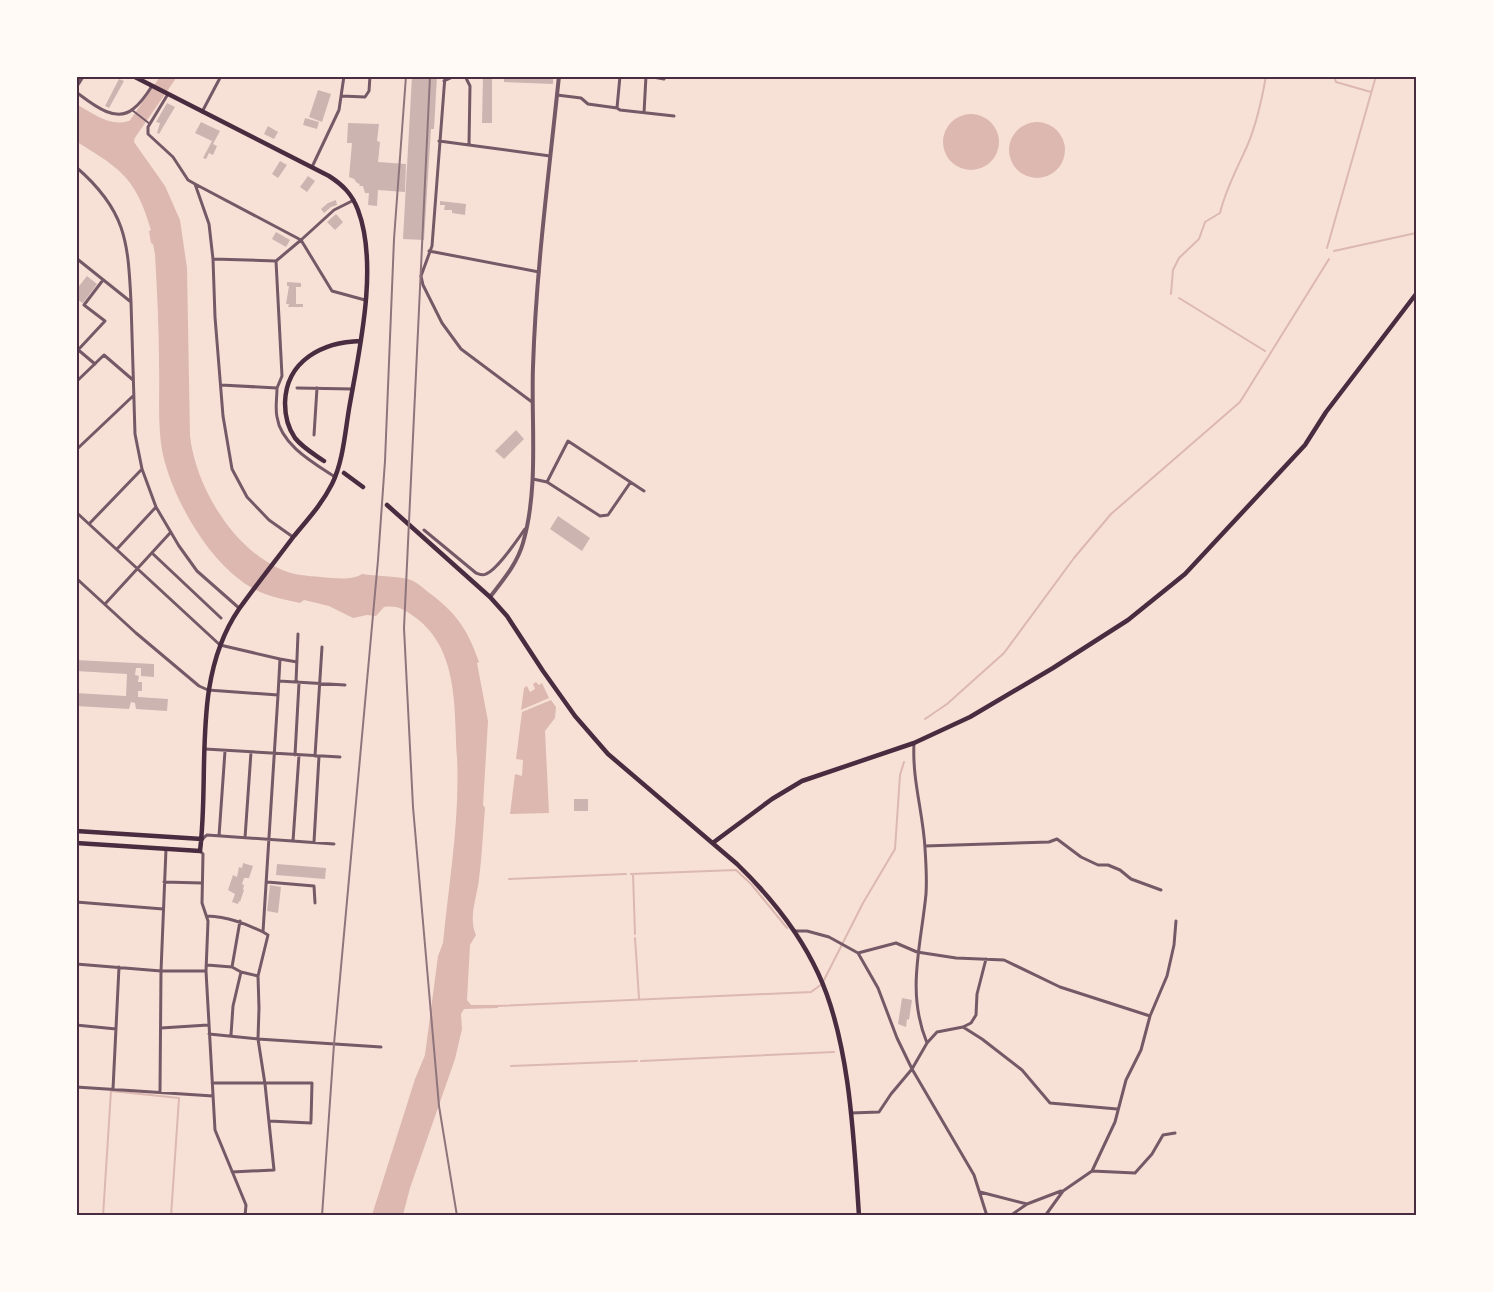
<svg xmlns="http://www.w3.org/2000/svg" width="1493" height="1292" viewBox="0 0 1493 1292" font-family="'Nunito Sans',sans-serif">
  <rect width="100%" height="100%" fill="#f7e1d7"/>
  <path fill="#dcb8b0" d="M76,104c20,11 39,27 61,13l4,4 -5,6 -2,15 31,44 15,34 7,48 3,168c6,51 42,111 90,133 13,6 28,7 41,8 13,1 30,4 41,-3 15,2 32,2 46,5 8,2 14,8 20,13 28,20 40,38 51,70l-2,1 11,58 -5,84 2,3c-2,23 -3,48 -6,71 -2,19 -11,38 -3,56l-6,10 -3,55 4,5h26l1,3 -34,1 -3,5 1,15 -7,30 -45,129 -7,27h-31l43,-136 10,-24 13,-99 5,-13c6,-62 17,-124 14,-186 -3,-47 2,-107 -41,-139 -11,-8 -18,-13 -32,-11l-8,9 -9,-1 -14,3 -24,-12 -25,-6 -4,3c-12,-3 -24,-5 -35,-9 -49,-18 -91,-91 -102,-139 -6,-30 -3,-62 -4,-91 0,-37 -2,-73 -4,-110l-2,-10 -2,-1 -2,-12 2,-1c-15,-52 -30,-61 -74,-88z
    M943 142a28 28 0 1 1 56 0a28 28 0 1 1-56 0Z
    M1009 150a28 28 0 1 1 56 0a28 28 0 1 1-56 0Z
    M536,682l3,3 3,-2 7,15 -28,12 3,-22 3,-2 3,6 5,-3 -2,-5z
    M551,700l5,7 -1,11 -10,13 4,82 -39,1 5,-40 7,2 1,-16 -7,-1 6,-47z"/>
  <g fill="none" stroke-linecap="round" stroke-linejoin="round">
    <path stroke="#dcb8b0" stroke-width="2" d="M1334,76l2,6 35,10
      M1327,248l49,-172
      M1334,251l82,-18
      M1171,294l2,-24 6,-12 20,-19 6,-17 15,-9c6,-25 18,-46 28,-69 9,-22 14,-45 18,-68
      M1179,298l86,53
      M925,719l22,-15 57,-51 70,-95 37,-44 129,-112 89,-143
      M631,874l105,-4 15,14 36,44
      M633,874l2,60
      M509,879l117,-5
      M635,938l4,60
      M496,1006l315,-14 11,-8 41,-81 32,-54 5,-74 4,-13
      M641,1061l193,-9
      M511,1066l126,-5
      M103,1216l8,-125 68,7 -8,118"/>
    <path stroke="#dcb8b0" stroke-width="14" d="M129,134l40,-58"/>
  </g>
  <path fill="#ccb4b1" d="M412,76h25l-3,53h-3l-7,111 -21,-1z
    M483,76h9v47h-10z
    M504,76h49v8l-49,-2z
    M119,79l5,2 -15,27 -4,-2z
    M318,90l13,4 -9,28 -13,-5z
    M167,103l8,4 -16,27 -2,-1 3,-10 -4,-1z
    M305,118l14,4 -2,7 -14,-4z
    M201,122l19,9 -7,13 4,2 -4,9 -4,-2 -3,6 -3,-1 9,-17 -17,-8z
    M348,123l31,1 -2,17 3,1 -2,20 28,2 -1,28 -27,-2 -1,16 -9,-1 1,-12h-4l-2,-7h-4l1,-2 -3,-1 -3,-4 -5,-2 3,-34h-5z
    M268,126l10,6 -4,7 -10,-5z
    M280,161l7,4 -9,13 -6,-4z
    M308,176l7,5 -8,11 -7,-5z
    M336,200l1,5 -6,2 -7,6 -3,-4 7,-6z
    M440,201l26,3 -1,11 -13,-2v-3h-8l1,-5h-5z
    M336,214l7,8 -8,8 -8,-8z
    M276,232l14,8 -4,7 -14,-8z
    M87,276l10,8 -14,19 -7,-4v-9z
    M287,282l14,1v4h-5v17h7v3h-15l1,-3h-3l3,-18h-2z
    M516,430l8,9 -20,20 -9,-8z
    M558,516l32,22 -8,13 -32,-22z
    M76,660l78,4v13l-13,-1v-8h-5l-1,7 4,1 -1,6h4v9h-4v6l30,2 -1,12 -31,-2 -1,-6 -4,-1 -2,7 -53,-3v-13l50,3 1,-22 -51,-3z
    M574,799h14v12h-14z
    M243,863l10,3 -4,12h-5l-2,6 2,1 -1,5h1l-4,12 -1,-1 -1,3 -6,-2 3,-8 -7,-4 5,-15 4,2 2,-10 3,1z
    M277,864l49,4 -1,11 -49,-4z
    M270,885l11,2 -3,26 -11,-2z
    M902,998l10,2 -3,20 -2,-1 -1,8 -8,-3z"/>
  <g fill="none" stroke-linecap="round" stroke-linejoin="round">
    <path stroke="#755966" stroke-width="2" d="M132,110l18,14"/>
    <path stroke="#755966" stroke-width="3" d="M445,76l-13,170 -11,30 2,9 19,38 19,26 71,53
      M465,76l5,10 -1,58
      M647,76l17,3
      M444,81l11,-5
      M76,92c15,11 39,32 57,17 8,-6 14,-15 19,-23
      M168,94l-20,33v7l25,23 15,23 7,4 106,56 33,-30 20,-10
      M557,95l24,3 7,6 29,4 3,-32
      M342,96l23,1 4,-6 1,-15
      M617,108l3,2 54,6
      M202,112l19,-36
      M644,113l2,-37
      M439,141l111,15
      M76,167c50,43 52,74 55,135l-55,-44
      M312,167l27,-57 5,-34
      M195,184l14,40 4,35 2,58 8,99 9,53 15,28 22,23 24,17
      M429,251l110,21
      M213,259l63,2
      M131,302l4,132 7,35 14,38 23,39 18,25 42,37
      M76,348l19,16
      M78,350l27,-29 -21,-16 19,-25
      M76,382l28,-27 29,25
      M221,385l56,3 5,-12 -6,-115 25,-21 31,51 33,9
      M277,388c0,10 -2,20 0,29 4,28 37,46 58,60
      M297,388l56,1
      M314,435l3,-47
      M76,450l57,-54
      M533,479l14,3 21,-41 76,50
      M547,482l53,34 8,-1 22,-32
      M76,512l144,133 60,14 -2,36
      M89,524l53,-55
      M424,530l52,43c3,1 6,3 10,1 12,-5 31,-34 39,-45
      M117,549l39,-42
      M152,553l69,65
      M76,578l60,55 63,53 9,4 70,5 -15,237c-19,-9 -35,-15 -56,-16
      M105,604l65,-71
      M280,659l17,3
      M279,681l66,4
      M296,682l2,-48
      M914,743c-2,37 9,69 11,105 1,15 2,31 1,46 -5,52 -20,98 1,149
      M205,749l135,8
      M295,755l4,-72
      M315,756l7,-109
      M219,836l6,-85
      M245,838l6,-86
      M202,839l5,-4 127,9
      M293,841l6,-86
      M314,842l5,-86
      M925,846l124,-4 8,-3 24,18 17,8h10l12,5 11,9 30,11
      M200,851l3,3 -1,49 6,18 -2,50 9,159 31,75 -1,11
      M164,882l38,1
      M267,882l47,4 1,17
      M76,902l87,7
      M794,931h13l22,6 29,16 20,35 19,50 15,31 62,106 13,41
      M858,953l38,-10 21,9 39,6 48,2 56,27 90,29
      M76,964l85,7h45
      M207,965l25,2 9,5 17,4 1,32 -1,31 123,8
      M232,967l8,-46
      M258,976l10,-41 -5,-3
      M76,1025l40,4
      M963,1027l19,12 40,31 28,33 67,6
      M161,1028l47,-3
      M209,1034l49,5 7,45 9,86 -42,2
      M231,1035l2,-29 8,-34
      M212,1083h100l-1,38
      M76,1087l137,9
      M113,1089l6,-122
      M160,1092l1,-121 5,-122
      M851,1113l28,-1 12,-18 21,-25 15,-26 10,-11 26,-5 8,-4 5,-8 1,-21 9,-35
      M269,1121l42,2
      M1092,1171l43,2 17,-19 11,-19 12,-2
      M980,1192l47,12
      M1010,1216l17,-12 34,-13
      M1045,1216l18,-25 29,-20 23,-49 11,-42 15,-30 9,-34 17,-40 7,-31 2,-24"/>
    <path stroke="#755966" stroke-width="4" d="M76,87l7,-11
      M490,597c13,-17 27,-33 33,-54 16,-55 8,-120 10,-176 3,-97 16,-194 26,-291"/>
    <path stroke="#4a2c40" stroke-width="4.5" d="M324,461c-10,-7 -21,-13 -29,-23 -7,-10 -10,-22 -10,-35 1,-43 38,-61 76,-62
      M344,473l19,14
      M387,505l103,92 17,19 36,55 32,45 33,38 129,110c32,31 62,68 81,109 32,68 36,168 41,243
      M76,831l126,8
      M714,842l58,-43 30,-18 112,-38 56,-26 83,-49 75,-48 57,-46 120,-129 21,-33 90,-118
      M76,843l124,8c10,-81 -9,-172 39,-242 18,-25 37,-49 55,-73 14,-17 28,-32 38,-52 11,-22 13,-51 17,-75 10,-58 30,-143 9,-199 -6,-16 -15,-25 -29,-34l-196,-100"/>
    <path stroke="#8f747c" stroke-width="2" d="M430,76l-26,552 9,179 26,299 18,110
      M322,1216l12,-172 44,-484 7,-99 9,-222 12,-163"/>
  </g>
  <rect width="1493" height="1292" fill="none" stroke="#fffaf5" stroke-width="156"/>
  <rect x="78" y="78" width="1337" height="1136" fill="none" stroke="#4a2c40" stroke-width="2"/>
</svg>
